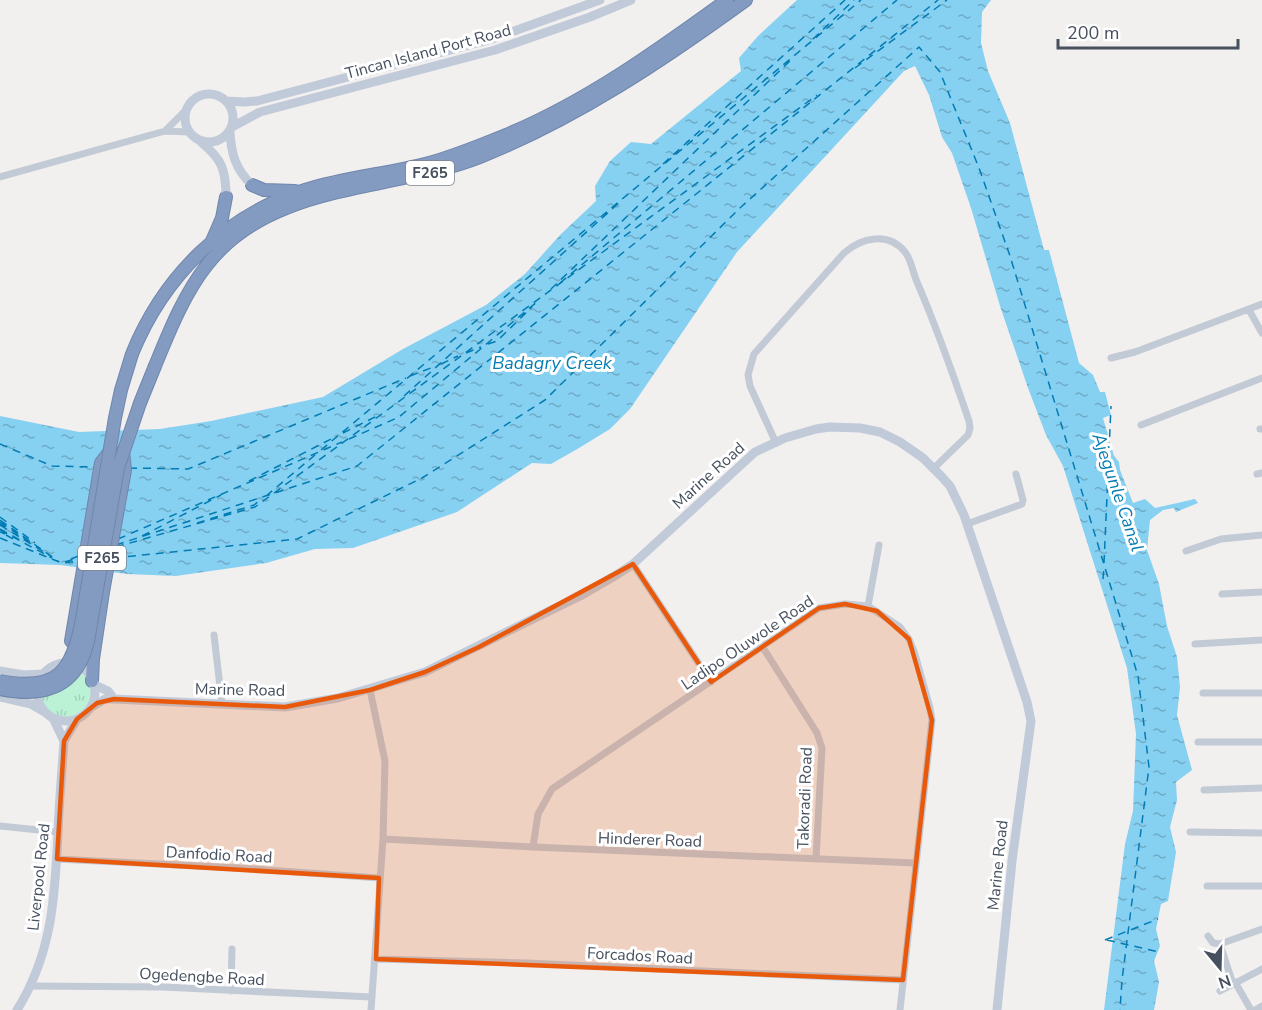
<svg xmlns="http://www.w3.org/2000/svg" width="1262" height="1010" viewBox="0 0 1262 1010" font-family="'Nunito Sans',sans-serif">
  <defs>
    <pattern id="grass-tufts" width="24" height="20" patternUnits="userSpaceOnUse" patternTransform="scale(1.5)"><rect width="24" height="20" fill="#bbf2d6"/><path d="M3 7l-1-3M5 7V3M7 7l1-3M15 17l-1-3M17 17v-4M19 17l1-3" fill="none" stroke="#a2d1ba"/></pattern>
    <pattern id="water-ripples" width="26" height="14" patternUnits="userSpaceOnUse" patternTransform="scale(1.5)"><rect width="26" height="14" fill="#86d0f1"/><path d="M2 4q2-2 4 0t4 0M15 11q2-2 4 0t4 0" fill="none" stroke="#6fabc6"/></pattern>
  </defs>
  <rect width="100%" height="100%" fill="#f2efef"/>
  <path fill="url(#grass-tufts)" d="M77,670c47,31 -33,77 -37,22z"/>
  <path fill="url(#water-ripples)" d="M797,0h194l-9,12 -1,31 7,28 22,52 34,127h5l30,113 14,12 7,17h5l6,23 -8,3 11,38 5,6 1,8 11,28 2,5 12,-4 10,9 40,-9 3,4 -22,9 -2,-4 -11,2 -13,10 -3,30 12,34 8,42 10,31 3,30 -3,28 15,55 -16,12 1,18 -7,27 6,25 -8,49 -7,3 -5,25 4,17 -6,15 5,21 -5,28h-50l21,-166 8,-33 3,-77 -9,-66 -64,-202 -17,-31 -18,-47 -28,-82 -29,-98 -19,-55 -10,-16 -13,-42 -14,-29 -11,5 -167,181 -107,157 -20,20 -31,19 -28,16 -19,-1 -75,49 -104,36 -38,1 -49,14 -90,13 -49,-2 -67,-9 -60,-2v-147l79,16 81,-3 51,-8 112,-24 80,-48 83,-44 39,-31 35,-39 36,-34 -1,-15 15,-25 21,-19 20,2 90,-73 -2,-13 19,-22z"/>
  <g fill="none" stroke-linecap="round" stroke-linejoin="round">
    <path stroke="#037cb4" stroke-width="1.5" stroke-dasharray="8 6" stroke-linecap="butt" d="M813,39l41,-39
      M855,68l92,-68
      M663,164l182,-164
      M560,283l337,-283
      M551,289l241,-230
      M488,344l9,-3 35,-34
      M466,353l15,-6
      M441,364l17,-8
      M410,376l26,-10
      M404,396l217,-195
      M343,433l36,-18
      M349,439l50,-22 139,-116
      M0,444l52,22 42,1
      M321,450l540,-450
      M129,468l59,1 218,-91
      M249,481l84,-43
      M274,493l543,-398
      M266,496l49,-41
      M0,517l35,26
      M0,520l58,41
      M0,522l31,21
      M197,523l57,-18 8,-6
      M0,524l5,3
      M0,525l49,30
      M0,529l22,12
      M0,530l52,28
      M0,532l5,2
      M6,535l9,5
      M142,536l79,-41
      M0,538l62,25 18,-2
      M118,539l224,-97
      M116,545l241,-79 581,-466
      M116,547l139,-40 15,-11
      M114,558l183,-19 125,-61 123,-78 196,-193 178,-160 21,25 39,96 31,88 128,420 11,91 -27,213 -2,30
      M71,559l10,-4
      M65,562l15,-5
      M1104,563l7,-157
      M1103,579l1,-12
      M1105,940l53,-21
      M1107,940l52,12"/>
    <defs>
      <path id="highway" d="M252,185l12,5 31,1
        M212,241l10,-23 4,-21
        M132,354c31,-77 92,-138 173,-164 40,-13 83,-16 124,-27 26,-7 52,-18 77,-28 80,-33 152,-85 221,-135
        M155,366c14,-34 29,-72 52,-101 64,-83 184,-73 273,-108 97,-39 182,-96 266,-157
        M71,641l30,-178 9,-12
        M92,681l1,-22 10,-67 22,-122 -2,-19"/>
    </defs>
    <use href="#highway" stroke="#6f86ad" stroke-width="14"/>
    <path stroke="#c2cad5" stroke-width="7" d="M165,131l21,-21
      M0,177l165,-46 24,1
      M1249,310l13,23
      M1111,358l24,-6 127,-48
      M1141,425l121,-47
      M1260,429h2
      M776,443l-26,-57 -2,-11 6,-21 90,-101c17,-15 44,-22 61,-1 6,7 8,21 12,30 20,46 36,92 52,139l1,7 -2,7 -34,33
      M1257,474l5,-1
      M967,524l55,-20 1,-4 -7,-26
      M1186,551l35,-12 41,-4
      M633,564l78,118
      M1222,594l40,-2
      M868,606l11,-61
      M214,635l8,69
      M1195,644l67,-4
      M762,646l55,87 5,15 -6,111
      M370,690l15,71 -2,78 -12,171
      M1203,693h59
      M1198,742h64
      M1204,790l58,-2
      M0,826l58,6
      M1190,832l72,1
      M383,839l150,8 382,16
      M533,847l5,-33 14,-25 267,-181 26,-4 23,2 32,21 9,12 5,12 16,57 2,12 -32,290
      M57,859l182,9 140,10
      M1207,886h55
      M1208,936l5,7 7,1 13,40
      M1220,944l42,-15
      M376,959l151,4 376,17
      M1235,982l16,28
      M31,986l132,1 208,10
      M231,991l1,-42
      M1220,991l42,-22
      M1255,1010l7,-4"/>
    <path stroke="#c1cad9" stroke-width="9" d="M185 118a24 24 0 1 1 48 0a24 24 0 1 1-48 0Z
      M227,101l17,1 13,-1 235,-62 108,-39
      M232,127l28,-15 235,-62 95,-33 41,-17
      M230,132c1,22 6,38 22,53
      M201,142c21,17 25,28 25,55
      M37 692a29 29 0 1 1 58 0a29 29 0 1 1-58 0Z
      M0,671l24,4 19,-1
      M93,684l15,7 6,8
      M0,697l31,7 12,7
      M90,708l15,-9h9l171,8 53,-9 87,-26 155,-76 38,-22 15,-10 122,-112 30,-14 31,-9 14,-2 30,1 20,4 20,10 23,16 19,19 8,9 14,29 63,187 4,19 -19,140 -15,149
      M53,718l11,23
      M17,1010c35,-56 38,-113 41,-177 1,-31 4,-61 6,-92l13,-22"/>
    <use href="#highway" stroke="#849bc1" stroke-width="12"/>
    <defs>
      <path id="highway-bridge" d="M0,681c57,11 72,-9 82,-62l33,-201 6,-28 11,-36
        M0,689c44,9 77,-1 88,-48l30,-173 22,-65 15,-37"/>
    </defs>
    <use href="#highway-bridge" stroke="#6f86ad" stroke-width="14" stroke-linecap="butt"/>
    <use href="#highway-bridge" stroke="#849bc1" stroke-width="12"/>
  </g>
  <path fill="#e8590c" fill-opacity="0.2" stroke="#e8590c" stroke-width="4.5" stroke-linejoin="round" d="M633,564l78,118 108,-74 26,-4 32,7 32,28 23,81 -29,260 -527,-21 3,-81 -322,-19 7,-118 13,-22 20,-16 17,-4 171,8 85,-17 55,-18 54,-25z"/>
  <g text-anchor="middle" stroke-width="6" stroke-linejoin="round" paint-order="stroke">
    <g fill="#fff" stroke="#7e848e" stroke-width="1.5">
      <rect x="406" y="161" width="48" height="24" rx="4.5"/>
      <rect x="78" y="546" width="48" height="24" rx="4.5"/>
    </g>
    <g font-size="15" font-weight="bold" fill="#46505e">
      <text x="430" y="178">F265</text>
      <text x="102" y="563">F265</text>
    </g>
    <g font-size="16" fill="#46505e" stroke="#fff">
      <text transform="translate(428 51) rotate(-15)" y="6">Tincan Island Port Road</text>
      <text transform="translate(708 475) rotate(-42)" y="6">Marine Road</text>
      <text transform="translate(747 642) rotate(-34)" y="6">Ladipo Oluwole Road</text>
      <text transform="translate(240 689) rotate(1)" y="6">Marine Road</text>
      <text transform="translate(804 798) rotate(-88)" y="6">Takoradi Road</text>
      <text transform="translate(650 839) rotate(2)" y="6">Hinderer Road</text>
      <text transform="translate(219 854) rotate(3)" y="6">Danfodio Road</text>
      <text transform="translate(997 865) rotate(-84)" y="6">Marine Road</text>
      <text transform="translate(38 877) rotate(-84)" y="6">Liverpool Road</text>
      <text transform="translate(640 955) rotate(3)" y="6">Forcados Road</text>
      <text transform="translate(202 976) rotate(3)" y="6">Ogedengbe Road</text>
    </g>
    <g font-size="18" font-style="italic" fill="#037cb4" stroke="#fff">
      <text x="552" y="369">Badagry Creek</text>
      <text transform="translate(1118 492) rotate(71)" y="6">Ajegunle Canal</text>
    </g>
  </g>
  <g transform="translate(1220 968) rotate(161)" stroke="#ffffff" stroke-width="4.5" paint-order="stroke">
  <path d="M0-4.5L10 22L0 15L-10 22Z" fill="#46505e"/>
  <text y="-9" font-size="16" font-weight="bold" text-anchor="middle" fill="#46505e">N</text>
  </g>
  <path d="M1058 39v9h180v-9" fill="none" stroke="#46505e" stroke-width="3"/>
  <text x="1067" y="39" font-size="18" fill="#46505e" stroke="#ffffff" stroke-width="4.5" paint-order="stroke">200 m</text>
</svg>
